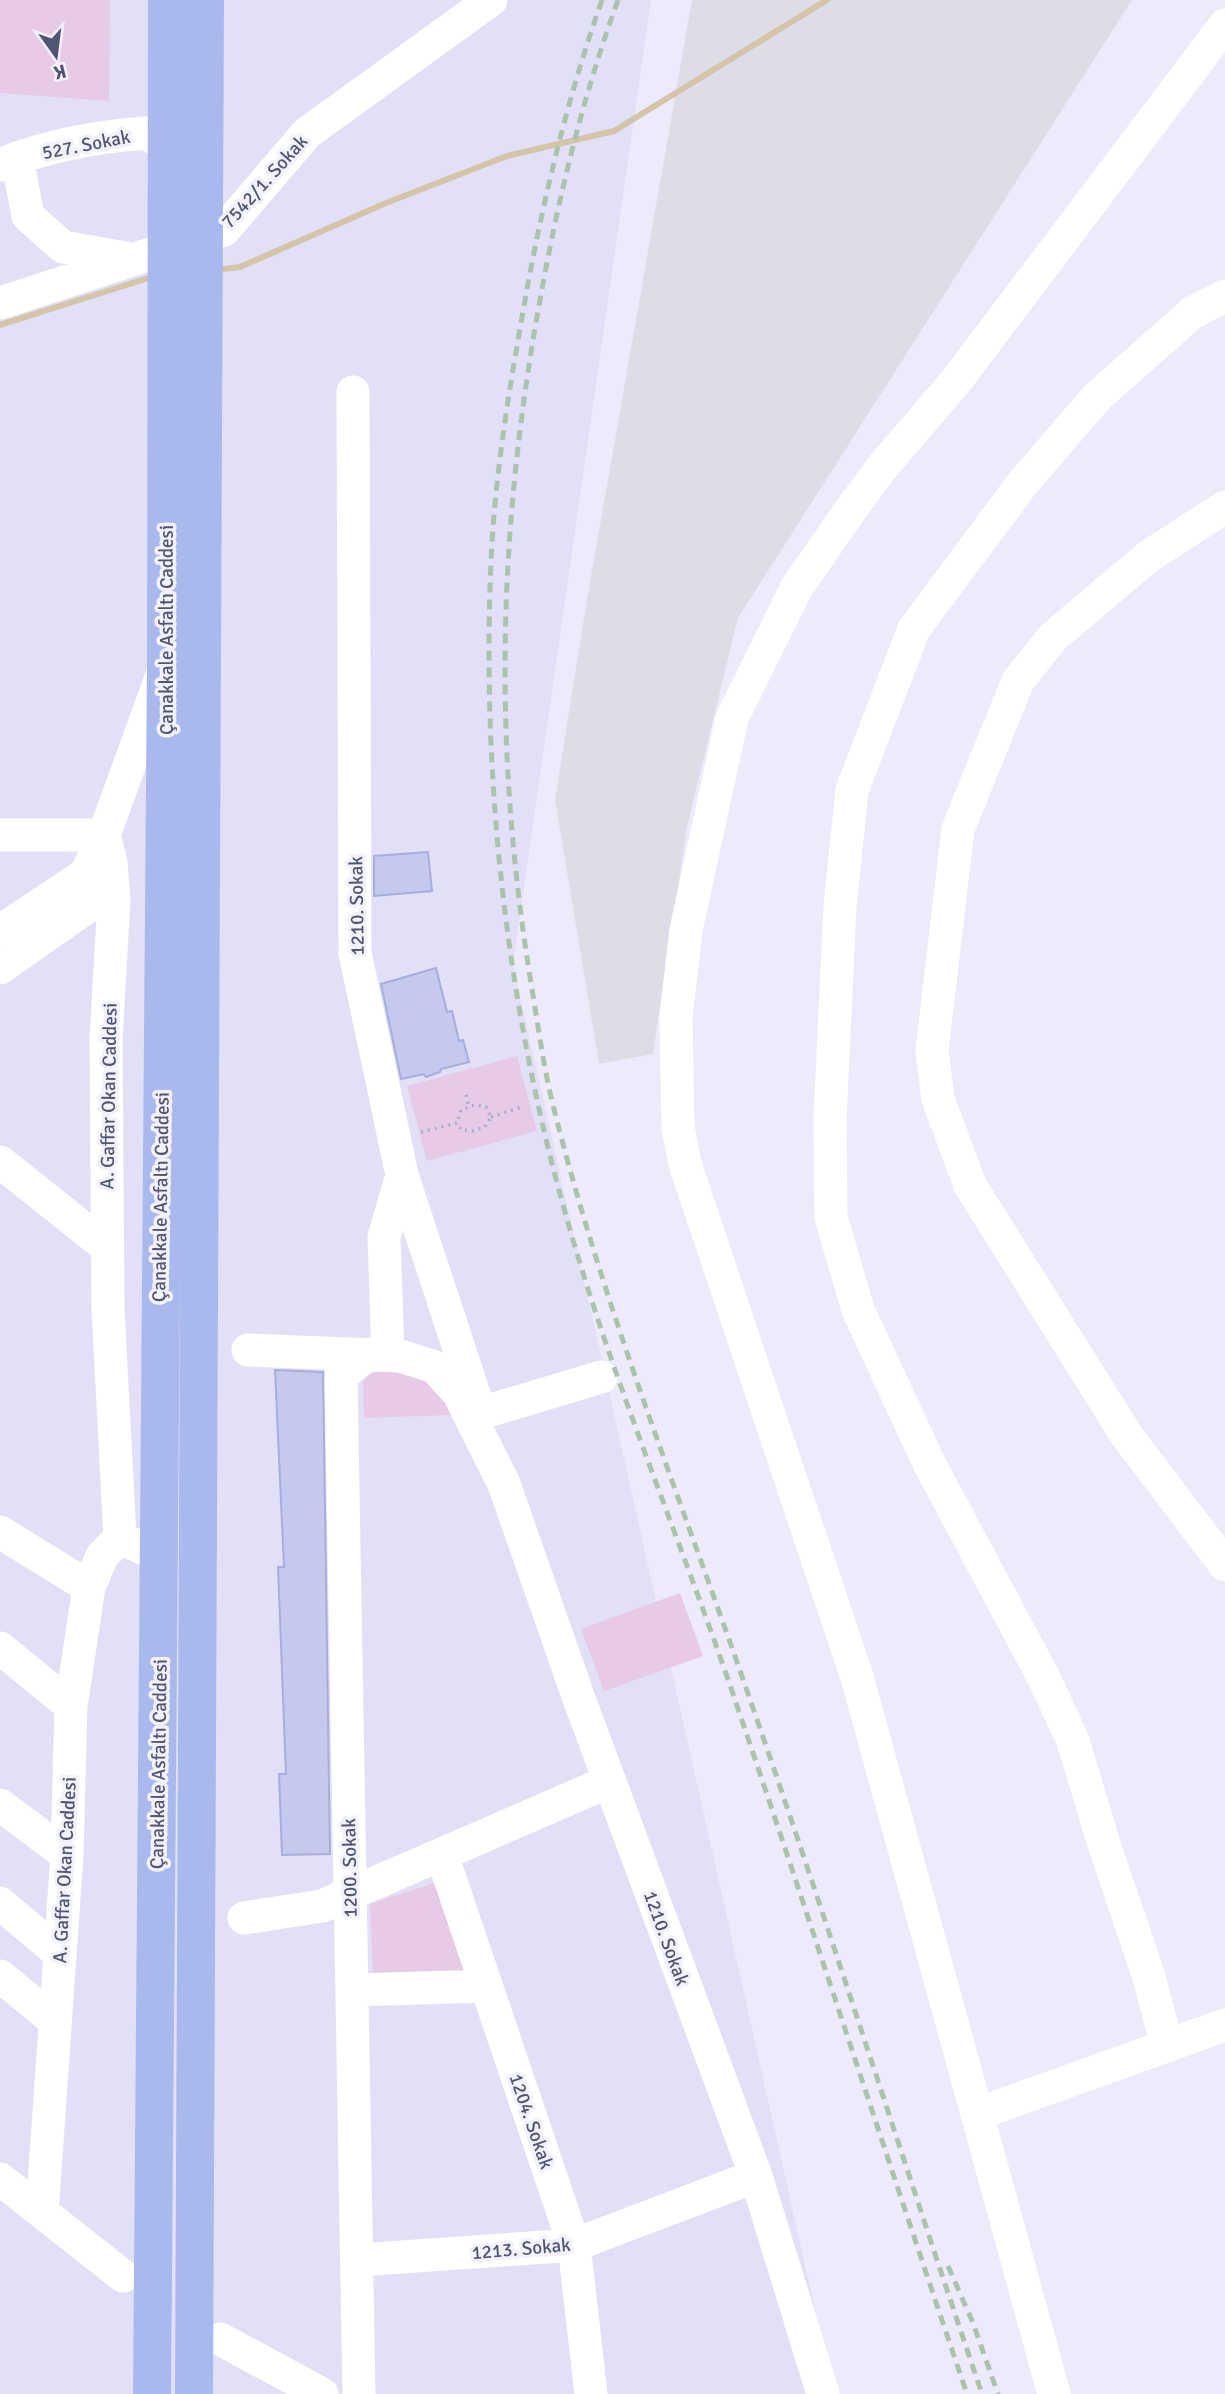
<svg xmlns="http://www.w3.org/2000/svg" width="1225" height="2394" viewBox="0 0 1225 2394" font-family="Signika,sans-serif">
  <rect width="100%" height="100%" fill="#edebfb"/>
  <path fill="#e2e0f7" d="M0,0h651l-138,964 321,1430h-834z"/>
  <path fill="#dddde8" d="M692,0h440l-394,618 -51,209 -34,227 -54,10 -44,-264 30,-189z"/>
  <path fill="#e7cae5" d="M0,0h110l-1,101 -109,-8z
    M517,1056l20,75 -110,30 -20,-75z
    M409,1365l20,7 24,43 -89,3 -1,-37 7,-7z
    M680,1593l23,63 -99,35 -23,-62z
    M440,1881l31,90 -98,4 -3,-71z"/>
  <g fill="none" stroke-linecap="round" stroke-linejoin="round">
    <path stroke="#d4c5a8" stroke-width="6" d="M215,270l25,-3 146,-64 121,-47 107,-25 213,-131
      M0,325l155,-49"/>
  </g>
  <path fill="#c5c9ed" stroke="#a7aede" stroke-width="2" d="M428,852l4,39 -58,5v-40z
    M436,968l11,44 5,-1 7,30 4,-1 6,22 -28,7 -1,3 -14,5 -2,-3 -23,5 -20,-95z
    M275,1370l48,2 7,482 -48,1 -3,-81h7l-8,-207h6z"/>
  <g fill="none" stroke-linecap="round" stroke-linejoin="round">
    <path stroke="#a8add3" stroke-width="3.5" stroke-dasharray="2 5" stroke-linecap="butt" d="M466,1095l3,12
      M491,1117l31,-10
      M421,1132l36,-9 4,7 11,1 13,-4 6,-10 -5,-10 -12,-2 -13,5 -4,13"/>
    <path stroke="#fff" stroke-width="33" d="M17,158l11,58 35,31 62,11
      M0,165c44,-19 100,-29 147,-32l22,16
      M0,303l224,-73 83,-97 184,-133
      M353,392l2,561 47,222 77,234
      M1225,507l-76,49 -96,81 -35,44 -60,148 -26,221 6,49 32,86 157,251 98,129
      M0,835h104
      M104,835l7,27 3,38 -8,139 2,270 12,229
      M0,931l86,-57 18,-39 57,-157
      M0,968l97,-68h17
      M0,1162l107,85
      M248,1350l152,6 35,11 24,27 45,90 74,212 178,480 67,218
      M388,1355l-4,-118 18,-62
      M481,1413l120,-36
      M0,1532l89,55
      M0,1648l71,58
      M0,1805l67,50
      M442,1855l132,390 17,149
      M0,1903l60,51
      M244,1918l78,-12 288,-125
      M0,1976l55,45
      M352,1990l134,-4
      M1167,2046l-18,-69 -45,-133 -31,-103 -29,-63 -114,-213 -72,-155 -27,-93 -1,-98 10,-213 12,-116 62,-161 108,-145 75,-87 95,-84 33,-17
      M977,2114l248,-89
      M0,2179l123,97
      M42,2212l25,-357 4,-149 18,-119 13,-31 18,-18 40,18
      M359,2260l215,-15 182,-69
      M220,2339l102,55
      M359,2394l-18,-1018 27,-22
      M1054,2394l-197,-717 -172,-513 -7,-37 -2,-111 10,-86 46,-212 65,-131 52,-75 34,-46 73,-85 269,-356"/>
    <path stroke="#a9b9ee" stroke-width="38" d="M152,2394l14,-1728 1,-666
      M194,2394l11,-2394"/>
    <path stroke="#a9c4aa" stroke-width="5" stroke-dasharray="10 7" stroke-linecap="butt" d="M602,0c-33,93 -57,192 -75,289 -16,90 -32,181 -36,272 -10,231 18,467 85,689 45,151 107,297 158,447 79,232 154,465 233,697
      M618,0c-34,93 -58,191 -76,289 -45,241 -50,463 -9,706 6,37 11,74 20,110 49,198 125,387 192,580 82,235 157,473 237,709
      M948,2266l25,57 25,71"/>
  </g>
  <g text-anchor="middle" stroke-width="7" stroke-linejoin="round" paint-order="stroke">
    <g font-size="19" fill="#505574" stroke="#f3f1fd">
      <text transform="translate(86 144) rotate(-11)" y="7">527. Sokak</text>
      <text transform="translate(264 181) rotate(-48)" y="7">7542/1. Sokak</text>
      <text transform="translate(166 630) rotate(-90)" y="7">Çanakkale Asfaltı Caddesi</text>
      <text transform="translate(356 906) rotate(-91)" y="7">1210. Sokak</text>
      <text transform="translate(108 1096) rotate(-89)" y="7">A. Gaffar Okan Caddesi</text>
      <text transform="translate(160 1197) rotate(-89)" y="7">Çanakkale Asfaltı Caddesi</text>
      <text transform="translate(158 1764) rotate(-89)" y="7">Çanakkale Asfaltı Caddesi</text>
      <text transform="translate(349 1868) rotate(-91)" y="7">1200. Sokak</text>
      <text transform="translate(64 1870) rotate(-87)" y="7">A. Gaffar Okan Caddesi</text>
      <text transform="translate(667 1938) rotate(70)" y="7">1210. Sokak</text>
      <text transform="translate(532 2121) rotate(71)" y="7">1204. Sokak</text>
      <text transform="translate(521 2248) rotate(-5)" y="7">1213. Sokak</text>
    </g>
  </g>
  <g transform="translate(56 56) rotate(166)" stroke="#f3f1fd" stroke-width="5" paint-order="stroke">
  <path d="M0-5L12 26L0 18L-12 26Z" fill="#505574"/>
  <text y="-10" font-size="19" font-weight="bold" text-anchor="middle" fill="#505574">K</text>
  </g>
</svg>
